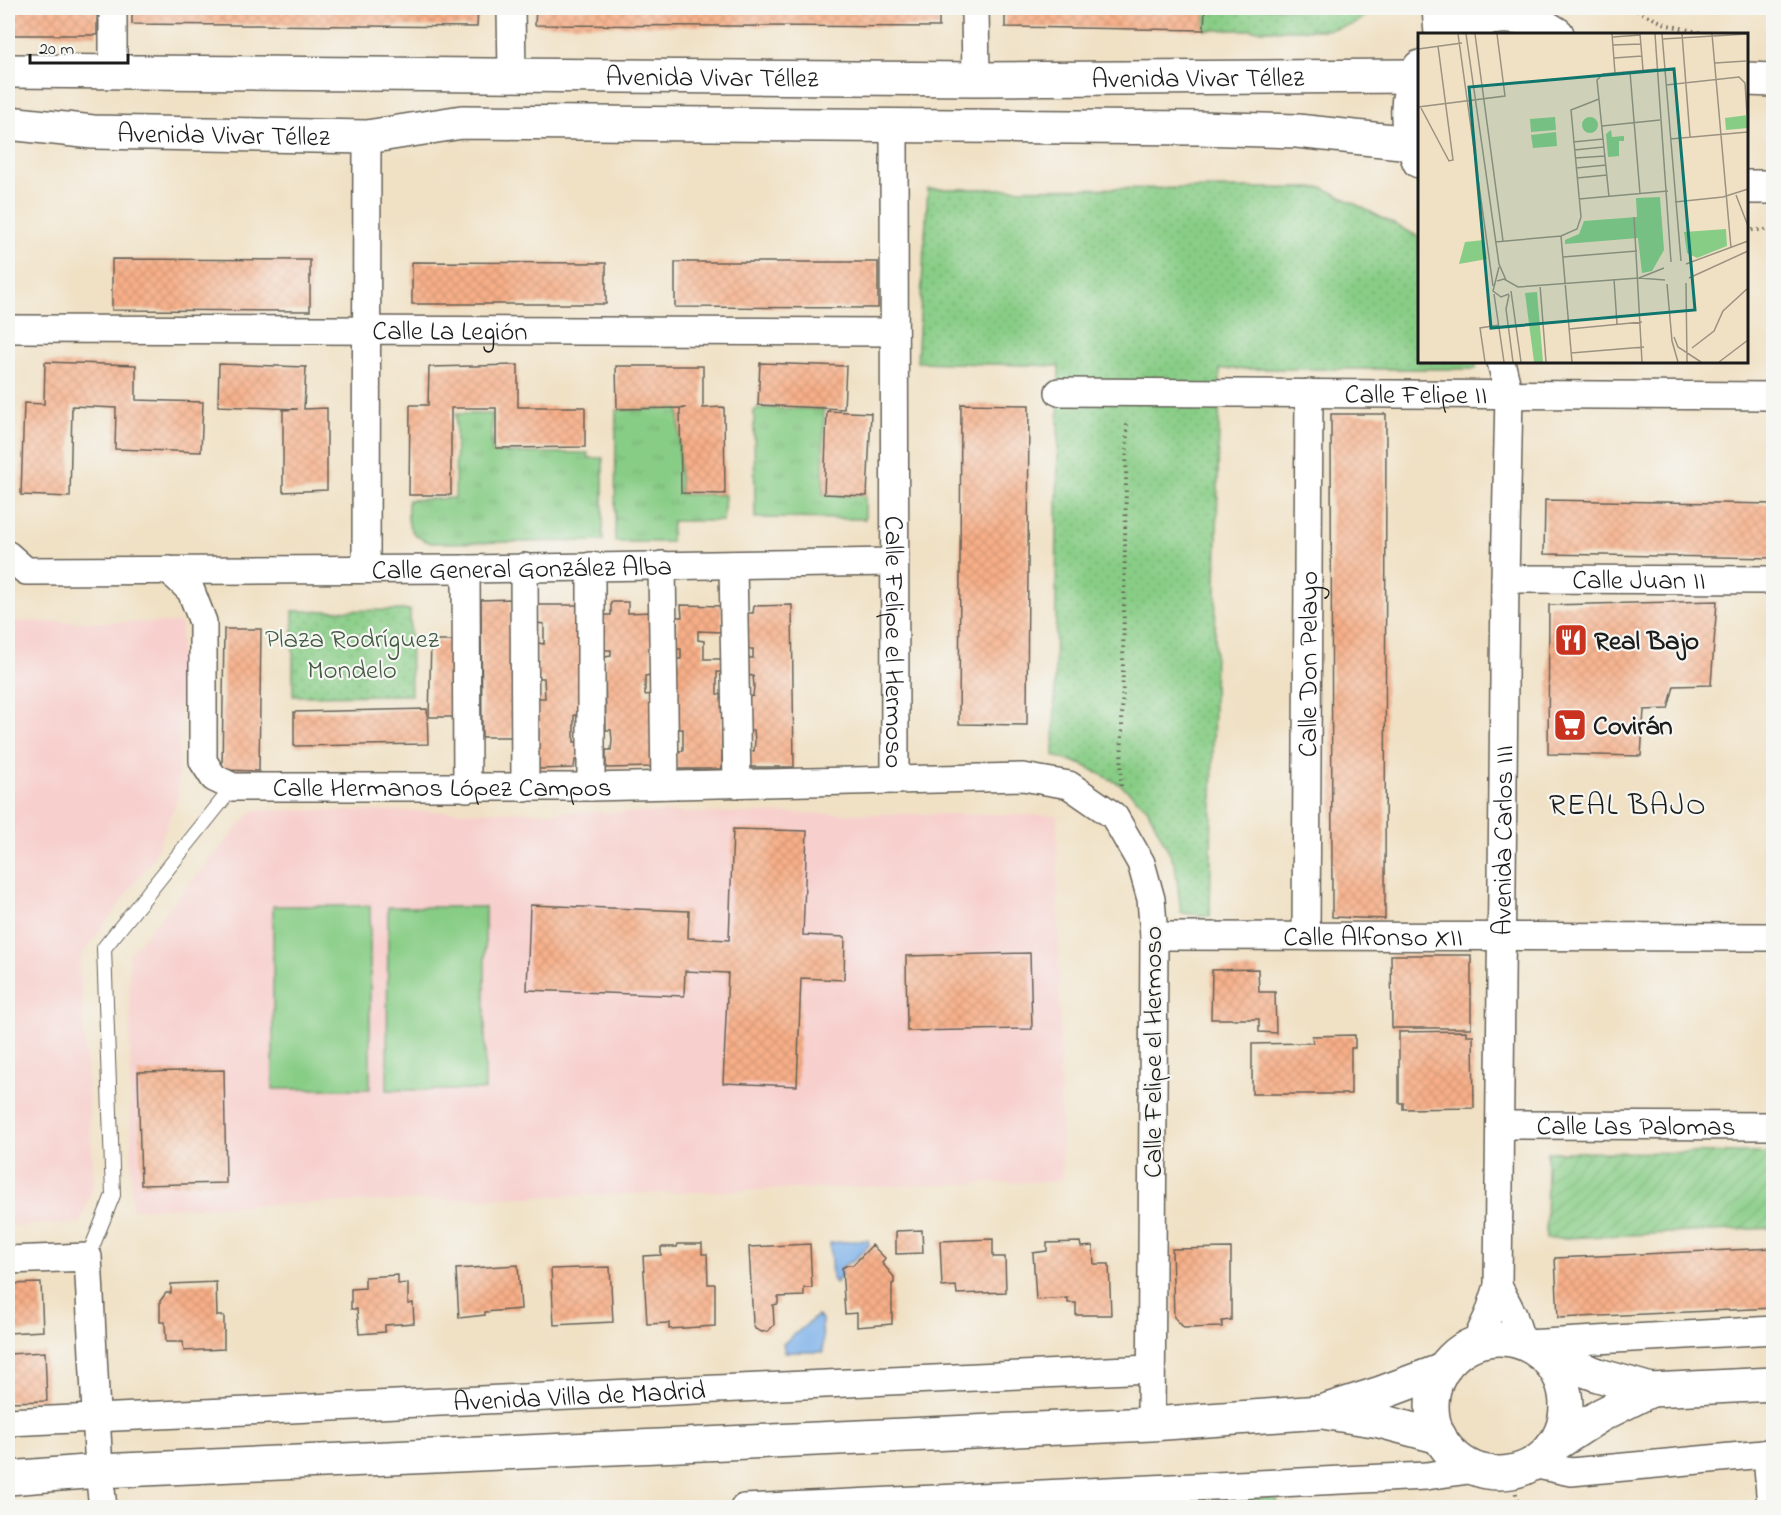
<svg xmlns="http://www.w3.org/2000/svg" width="1781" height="1515" viewBox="0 0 1781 1515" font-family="'Indie Flower',sans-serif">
  <defs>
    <pattern id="grass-tufts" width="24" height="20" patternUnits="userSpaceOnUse" patternTransform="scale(1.5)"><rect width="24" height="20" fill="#88cd86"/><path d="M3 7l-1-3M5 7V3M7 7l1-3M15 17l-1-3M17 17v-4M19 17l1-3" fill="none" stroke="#75af73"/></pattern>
    <pattern id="park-dots" width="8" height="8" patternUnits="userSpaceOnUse" patternTransform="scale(1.5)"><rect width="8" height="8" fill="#88cd86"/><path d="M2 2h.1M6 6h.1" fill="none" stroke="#75af73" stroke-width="1.8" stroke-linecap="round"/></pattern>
    <pattern id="garden-furrows" width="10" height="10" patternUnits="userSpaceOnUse" patternTransform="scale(1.5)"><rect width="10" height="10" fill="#88cd86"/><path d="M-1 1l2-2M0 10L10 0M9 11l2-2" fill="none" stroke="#75af73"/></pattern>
    <pattern id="building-cross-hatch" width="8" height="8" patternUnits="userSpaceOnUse" patternTransform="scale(1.5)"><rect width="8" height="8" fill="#f7af88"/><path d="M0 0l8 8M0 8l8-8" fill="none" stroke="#d39675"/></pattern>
  </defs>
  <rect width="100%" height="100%" fill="#f6f6f2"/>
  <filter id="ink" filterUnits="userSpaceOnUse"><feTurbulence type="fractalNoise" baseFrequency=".0167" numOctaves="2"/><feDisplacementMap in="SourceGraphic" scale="12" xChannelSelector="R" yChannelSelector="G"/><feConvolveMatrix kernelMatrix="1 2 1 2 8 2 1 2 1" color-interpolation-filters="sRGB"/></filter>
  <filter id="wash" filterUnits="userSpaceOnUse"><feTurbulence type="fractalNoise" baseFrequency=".008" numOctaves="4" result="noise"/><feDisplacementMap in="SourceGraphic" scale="24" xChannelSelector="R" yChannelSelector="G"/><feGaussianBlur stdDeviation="1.35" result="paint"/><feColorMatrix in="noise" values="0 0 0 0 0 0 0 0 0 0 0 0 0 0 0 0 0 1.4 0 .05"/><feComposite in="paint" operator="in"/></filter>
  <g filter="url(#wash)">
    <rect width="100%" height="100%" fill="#f0e1c5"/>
    <path fill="#f7d0cd" d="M8,621l173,2 -3,175 -24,59 -75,102 15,224 -14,40 -72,3z
      M253,810l804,5 5,366 -930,28 -3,-255z"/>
    <path fill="url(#grass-tufts)" stroke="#527451" stroke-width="1.5" d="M679,408l1,86 45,1 -2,26h-51l-1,21h-56l1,-132z
      M758,408l66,1 -1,86 42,1v23l-110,-1 -1,-107z
      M456,414h36v39h96l1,5h14v83l-171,2c-27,-8 -24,-19 -24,-43l47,-2z"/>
    <path fill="url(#park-dots)" stroke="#527451" stroke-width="1.5" d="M1205,8h171l-21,16 -29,6h-122z
      M1324,188l95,49 1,125h56v7h-256l-10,547 -29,-3 -6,-49 -28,-56 -26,-23 -40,-21 -27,-8 5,-390 -142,-4 11,-173z
      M410,610l1,85 -118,1v-85z
      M1277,1497l1,10h-148v-3z"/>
    <path fill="url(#garden-furrows)" stroke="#527451" stroke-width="1.5" d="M1547,1152l226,1v75l-227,11z"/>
    <path fill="#88cd86" stroke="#527451" stroke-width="1.5" d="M273,906h97v183h-97z
      M388,907h97v183h-98z"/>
    <path fill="#7bb0e9" stroke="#4c6682" stroke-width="1.5" d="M868,1240l1,5 -17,17 -5,1 -6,5v9l-6,6 -3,-4 -2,-36z
      M817,1316l5,3 1,33h-38l-2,-8z"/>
    <g id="blocks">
      <path fill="url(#building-cross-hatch)" d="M8,8h89v27h-89z
        M132,8h346l-1,19 -345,-3z
        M536,8h403v19l-404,-2z
        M1005,8h200l-1,22 -199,-3z
        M112,259l198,1v51l-198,-1z
        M412,262l194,1v41h-194z
        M675,262h203v46l-203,-1z
        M45,362l91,3v35l67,2 -2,50 -86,-3 1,-41 -44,-2 -2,91 -49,-2 3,-92 20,1z
        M760,363l86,3 -2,43 -86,-4z
        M219,364l87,3 -2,42 23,-1v82l-44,2v-82l15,-1 -80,-3z
        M518,365v42h67v40l-89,1v-40h-45v87h-42l1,-90h18l1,-38z
        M616,366h87v42l21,-1 1,87 -44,-1 -1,-84 6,-1 -69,1z
        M961,404l68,1 -2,320 -68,-1z
        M827,411l44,2 -4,83 -43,-2z
        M1331,414h55l-1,505 -53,-2z
        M1545,500l229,4v54l-230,-4z
        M511,599l1,138h-30l-1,-137z
        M1717,601l-6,84 -37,1 -6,23 -24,1 -3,46 -93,-2 1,-149z
        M611,602h17v11l23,-1v63l-6,1v19l7,-1 1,73 -47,1v-18h5l1,-10 -1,-10h-5l-1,-73 6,-1v-6h-6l-1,-35h7z
        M537,605h43l1,110h-7v27h7v18h-6l-1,8 -35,1 -1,-71h7l-1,-20h-6v-35l6,1v-20l-7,-1z
        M681,605l41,1v26l-24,-1v9l6,1v18h18v13h-5v22l5,1v74h-46v-18h7v-22h-6l-1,-17 1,-53h4v-10h-4v-32h5z
        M792,605l2,162h-46v-15l6,-1 1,-10 -1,-11h-6l-1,-33 6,-1 1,-10 -1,-10 -6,-1v-17h6v-9h-6l-1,-36h7l1,-7z
        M224,629h37l-2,142 -37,-1z
        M431,641h26l-2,76h-26z
        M427,709l1,35 -134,2v-34z
        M733,829l74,2 -4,104 42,2 -1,43 -43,-2 -4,108 -74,-3 5,-110 -43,-2 -1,25 -157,-6 3,-85 159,6 -1,27 41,2z
        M1030,953l2,76 -125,2 -1,-75z
        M1391,955h80v73h-79z
        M1258,969l1,23h16l1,41 -17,-1v-13h-48l1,-49z
        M1466,1031v4h7l1,73 -71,1v-6h-4v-71z
        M1355,1035v13h-4v46h-99v-50l61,-1 -1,-7z
        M224,1070l2,113 -85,2 -3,-113z
        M922,1230l1,23 -27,1v-23z
        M993,1239v18h12l1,35 -49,2 -1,-8 -14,1 -2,-46z
        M1080,1242l1,5 12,-1 1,18h15l2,51h-35v-12h-8v-5l-32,2 -3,-47 14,-2v-8z
        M678,1244h24v10h5l1,30h7v42l-46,3v-6l-22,1 -4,-68 18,-1v-8h16z
        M810,1244l2,44h-8v8l-26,1v7l-5,1 1,20 -6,6 -6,1 -7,-3 -2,-6 -4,-76z
        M872,1245l13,13 -3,5 12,14v6l-2,1v40l-35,3v-14l-12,1 -3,-46 5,-3h6z
        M1231,1248v72l-9,1v6l-38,1 -10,-11 -2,-68z
        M1774,1248v60l-216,10 -3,-60z
        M518,1265l3,44 -36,3v3l-26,3 -3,-49z
        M610,1267l3,55 -59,3 -3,-56z
        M398,1275v9l10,-1v21l5,-1 1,20 -29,2v7l-26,2 -2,-25h-6v-20l14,-1v-11z
        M216,1282l1,34h7v33l-40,2 -1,-9h-17l-1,-20h-5v-21l6,-8h5v-9z
        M41,1283l2,48 -35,2v-49z
        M45,1352l2,49 -39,1v-48z"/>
    </g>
  </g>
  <g filter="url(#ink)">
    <use href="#blocks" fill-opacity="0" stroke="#666157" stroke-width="1.5"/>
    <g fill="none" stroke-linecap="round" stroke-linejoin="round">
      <defs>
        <path id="service" d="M88,1257l25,-62 -9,-247 129,-161"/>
        <g id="minor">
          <path d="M113,8v64"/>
          <path d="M511,8l1,67"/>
          <path d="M975,8l1,71"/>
          <path id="s1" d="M894,126l1,654"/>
          <path id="s2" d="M8,329l886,3"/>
          <path id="s3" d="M1059,392l715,4"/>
          <path id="s4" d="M8,555l18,16 440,-2 427,-7"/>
          <path d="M662,565l3,220"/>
          <path d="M733,565l4,219"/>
          <path d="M591,566v221"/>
          <path d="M524,567l1,221"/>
          <path d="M366,569l1,-432"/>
          <path d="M466,569l1,219"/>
          <path id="s5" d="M169,570l22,21 12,31v139l11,17 19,9h358l432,-10 46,8 45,31 27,47 10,36 3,37 -3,488"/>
          <path id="s6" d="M1505,579l269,1"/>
          <path id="s7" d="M1154,936l620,1"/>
          <path id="s8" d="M1306,936l3,-543"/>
          <path id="s9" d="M1500,1125l274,1"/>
          <path d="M8,1260l80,-3 11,214 4,37"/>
          <path d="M1498,1286l15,29 9,27"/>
          <path id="s10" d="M1476,1342l13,-28 9,-28 7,-707 4,-184 -8,-33"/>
          <path d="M1526,1344l248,-14"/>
          <path id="s11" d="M8,1422l1142,-53"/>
          <path d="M1767,1453l4,55"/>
          <path d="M1533,1464l38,8 203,-19"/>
          <path d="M744,1508l682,-32 50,-7"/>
        </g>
        <g id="tertiary">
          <path d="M1439,8l2,26"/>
          <path d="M1449,34c36,-22 73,-24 108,0"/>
          <path id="s12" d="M8,71l968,8 439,-3"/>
          <path d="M1746,79l28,1"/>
          <path id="s13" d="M8,123l85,9 274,5 95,-15 737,6 98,3 114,12"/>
          <path d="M1419,161c-14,-31 -16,-63 1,-94"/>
          <path d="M1746,187h28"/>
          <circle cx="1499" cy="1406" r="67"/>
          <path d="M1549,1357l49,18 53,15 123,-6"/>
          <path d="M1328,1413l52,8 60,16"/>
          <path d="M1553,1446l48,-31 50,-25"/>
          <path d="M8,1478l91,-7 1052,-47 170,-12 60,-19 62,-23"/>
        </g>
      </defs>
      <use href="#service" stroke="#666157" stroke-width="16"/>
      <use href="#minor" stroke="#666157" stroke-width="30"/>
      <use href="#tertiary" stroke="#666157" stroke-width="36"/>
      <path stroke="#666157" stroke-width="4" stroke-dasharray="1.5 4.5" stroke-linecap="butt" d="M1631,8l37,17 38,9
        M1746,230h28
        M1121,786l6,-364
        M1515,1487l3,21"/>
      <use href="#service" stroke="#fff" stroke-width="14"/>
      <use href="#minor" stroke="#fff" stroke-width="27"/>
      <use href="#tertiary" stroke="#fff" stroke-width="33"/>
    </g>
  </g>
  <defs>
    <symbol id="restaurant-square" viewBox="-11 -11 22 22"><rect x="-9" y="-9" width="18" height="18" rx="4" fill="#c8321e" stroke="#f6f6f2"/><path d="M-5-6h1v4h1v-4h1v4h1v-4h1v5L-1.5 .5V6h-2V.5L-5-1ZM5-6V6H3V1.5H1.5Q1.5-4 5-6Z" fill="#fff"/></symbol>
    <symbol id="supermarket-square" viewBox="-11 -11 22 22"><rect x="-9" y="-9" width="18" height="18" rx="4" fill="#c8321e" stroke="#f6f6f2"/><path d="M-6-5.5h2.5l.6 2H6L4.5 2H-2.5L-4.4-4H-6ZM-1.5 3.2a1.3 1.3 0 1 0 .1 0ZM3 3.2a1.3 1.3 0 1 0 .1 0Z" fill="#fff"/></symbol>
  </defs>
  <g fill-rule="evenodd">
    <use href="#restaurant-square" x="1552" y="621" width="38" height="38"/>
    <use href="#supermarket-square" x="1551" y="706" width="38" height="38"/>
  </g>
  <g text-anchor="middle" stroke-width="4.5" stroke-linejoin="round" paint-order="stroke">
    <g font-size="27" fill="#1c1c1c" stroke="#f6f6f2">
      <text dy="9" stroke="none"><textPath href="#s12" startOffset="704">Avenida Vivar Téllez</textPath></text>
      <text dy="9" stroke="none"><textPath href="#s12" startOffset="1190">Avenida Vivar Téllez</textPath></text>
      <text dy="9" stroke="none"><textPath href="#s13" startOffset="216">Avenida Vivar Téllez</textPath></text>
      <text dy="9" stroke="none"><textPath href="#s2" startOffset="442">Calle La Legión</textPath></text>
      <text dy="9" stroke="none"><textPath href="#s3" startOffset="357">Calle Felipe II</textPath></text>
      <text dy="9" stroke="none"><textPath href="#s4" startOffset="520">Calle General González Alba</textPath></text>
      <text dy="9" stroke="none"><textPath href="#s6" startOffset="134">Calle Juan II</textPath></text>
      <text dy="9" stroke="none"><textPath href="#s1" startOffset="516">Calle Felipe el Hermoso</textPath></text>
      <text dy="9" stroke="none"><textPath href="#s8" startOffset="272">Calle Don Pelayo</textPath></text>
      <text dy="9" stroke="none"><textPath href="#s5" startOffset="453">Calle Hermanos López Campos</textPath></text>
      <text dy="9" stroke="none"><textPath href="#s10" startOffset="506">Avenida Carlos III</textPath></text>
      <text dy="9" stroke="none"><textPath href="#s7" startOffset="219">Calle Alfonso XII</textPath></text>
      <text transform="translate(1152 1052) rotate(-90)" y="9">Calle Felipe el Hermoso</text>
      <text dy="9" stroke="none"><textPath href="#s9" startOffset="136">Calle Las Palomas</textPath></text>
      <text dy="9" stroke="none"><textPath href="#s11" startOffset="572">Avenida Villa de Madrid</textPath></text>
    </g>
    <g font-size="27" fill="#425a41" stroke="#f6f6f2">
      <text x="352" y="647">Plaza Rodríguez<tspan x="352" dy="31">Mondelo</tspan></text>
    </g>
    <g font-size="27" font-weight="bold" fill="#1c1c1c" stroke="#f6f6f2" text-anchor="start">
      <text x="1594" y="649">Real Bajo</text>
      <text x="1593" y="734">Covirán</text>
    </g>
    <g font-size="30" letter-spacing="1.5" fill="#1c1c1c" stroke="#f6f6f2">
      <text x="1628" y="814">REAL BAJO</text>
    </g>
  </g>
  <g transform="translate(1418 33)">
    <rect width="330" height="330" fill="#f0e1c5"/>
    <path d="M193,97l1,7 12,-1v5h-5v15l-11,1 -2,-23z" fill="#88cd86"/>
    <path d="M330,82v13l-22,2 -1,-12zM164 92a8 8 0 1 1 16 0a8 8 0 1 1-16 0ZM242,164l4,53 -12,21 -10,2 -4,-35 -73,6v-4l14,-6 5,-13 53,-4 -1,-19zM308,196l1,17 -30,12 -10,-5 -3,-21zM66,207l3,19 -28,5 6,-22z" fill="#88cd86"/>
    <path d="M119,259l6,70h-9l-9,-69z" fill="#88cd86"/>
    <path d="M137,84l1,13 -25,2 -1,-13zM138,99l1,14 -24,2 -2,-13z" fill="#88cd86"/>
    <path fill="none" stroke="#9b9281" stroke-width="1.5" d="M40,1l35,252M48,1l33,230 7,16M57,1l28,207M194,1l3,39M222,1l3,36M237,1l16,228M244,1l19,227M264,1l8,103M294,1l19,214M195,4l27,-2M244,6l86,-5M195,12l28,-1M0,16l44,-6M196,25l28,-2M297,30l31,-2M212,39l10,122M248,52l73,-8 6,6 2,32M0,74l87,-11 -8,-62M3,75l28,53 4,-1 -15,-114M184,93l58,-6M252,106l78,-7M155,109l30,-3M156,117l30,-3M157,125l30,-2M158,135l30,-3M159,145l30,-3M318,162l12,31M191,164l-12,-117 6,-6 55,-5M161,166l89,-8M257,169l48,-5 25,-8M216,184l8,145M143,203l11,126M77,209l66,-6 16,-7 4,-12 -10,-107 28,-11M145,224l74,-6M268,231l62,-23M81,234l-6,24 8,6 8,-3M221,245l25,-10M271,245l59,-27M196,246l3,45M79,248l7,-2 14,8 121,-9 26,2M268,250l1,79M249,251l5,57 6,21M122,252l6,77M93,258l10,71M76,261l10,68M91,262l-3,14 7,53M151,296l73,-7M256,304l4,10 23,15M274,315l22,-17 9,-20 25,-23M153,320l73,-6M67,329l-5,-34 19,-3M301,329l29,-22"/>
    <path fill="#0f766e" fill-opacity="0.15" stroke="#0f766e" stroke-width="3" d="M256,36l21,241 -204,18 -22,-241z"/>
    <rect width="330" height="330" fill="none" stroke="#1c1c1c" stroke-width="3"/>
  </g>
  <rect width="1781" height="1515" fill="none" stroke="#f6f6f2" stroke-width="30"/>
  <path d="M30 54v9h98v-9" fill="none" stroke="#1c1c1c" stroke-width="3"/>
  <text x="39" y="54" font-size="18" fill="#1c1c1c" stroke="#f6f6f2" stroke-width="4.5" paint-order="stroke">20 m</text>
</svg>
